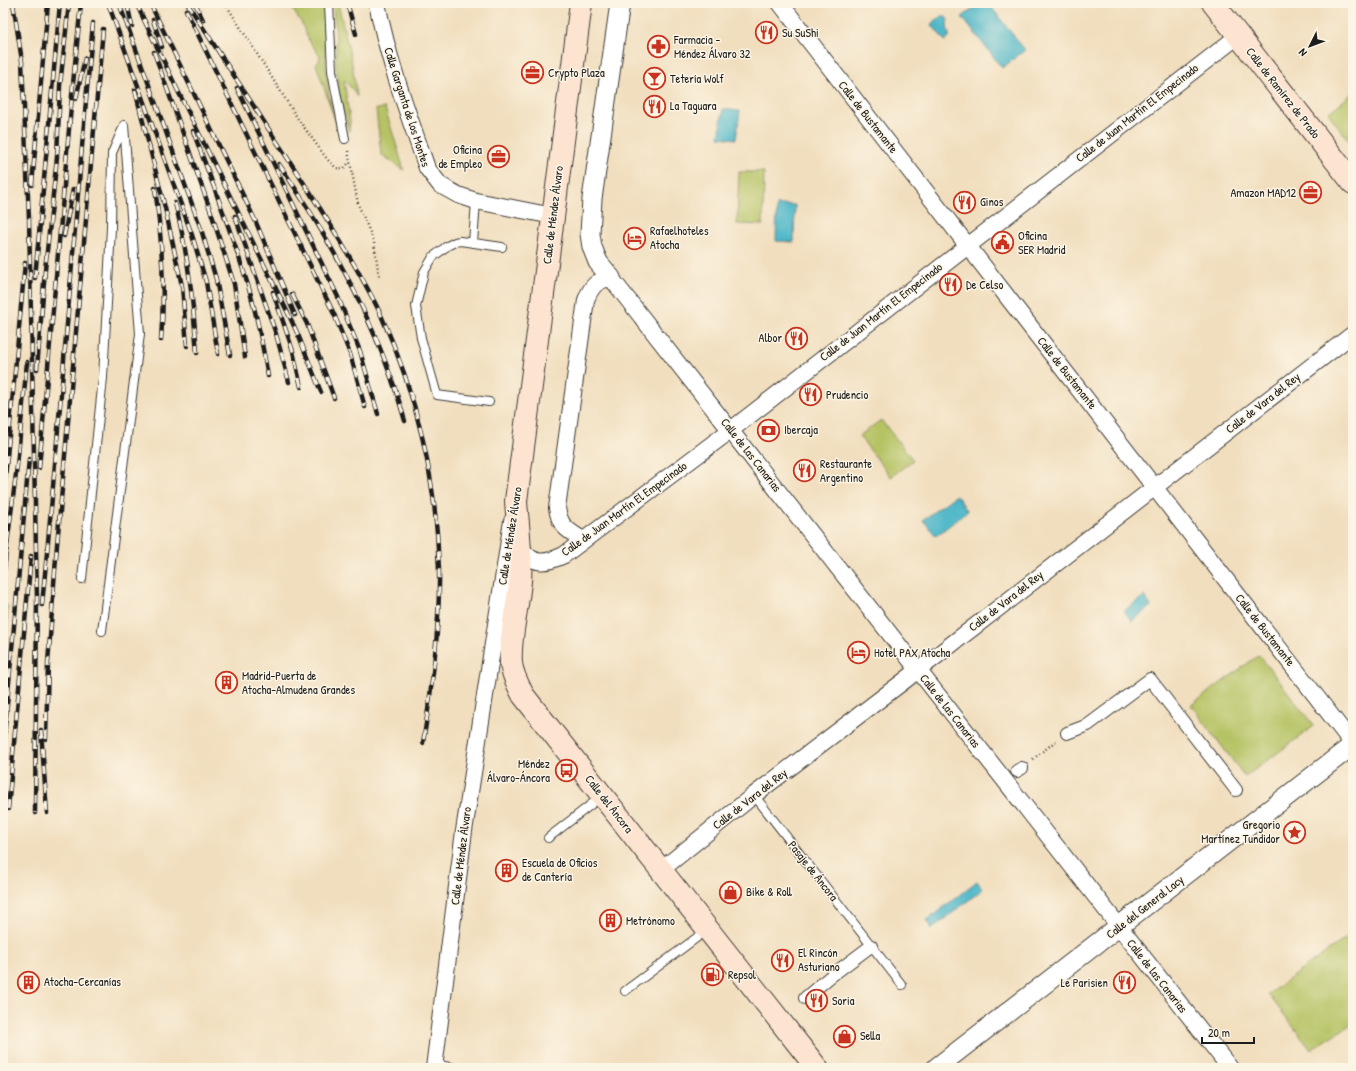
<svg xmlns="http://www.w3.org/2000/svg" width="1356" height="1071" viewBox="0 0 1356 1071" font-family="'Patrick Hand',sans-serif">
  <rect width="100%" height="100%" fill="#fcf5e5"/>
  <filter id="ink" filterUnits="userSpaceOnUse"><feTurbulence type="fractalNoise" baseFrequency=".025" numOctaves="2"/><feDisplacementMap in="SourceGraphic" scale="8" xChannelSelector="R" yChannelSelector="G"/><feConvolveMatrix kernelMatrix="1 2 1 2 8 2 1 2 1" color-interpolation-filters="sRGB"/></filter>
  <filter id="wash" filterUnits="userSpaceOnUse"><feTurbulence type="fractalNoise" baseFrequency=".012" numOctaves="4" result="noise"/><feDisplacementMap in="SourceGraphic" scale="16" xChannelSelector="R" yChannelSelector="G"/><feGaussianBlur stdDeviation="0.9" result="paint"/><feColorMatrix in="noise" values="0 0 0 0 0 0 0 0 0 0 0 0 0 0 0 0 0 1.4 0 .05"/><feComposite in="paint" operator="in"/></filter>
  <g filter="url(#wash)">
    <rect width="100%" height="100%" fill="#f1debe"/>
    <path fill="#b6c365" stroke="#697040" d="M288,3h35l3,66 3,27 9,33 -22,-65 3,-3 1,-5 -11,-15 -8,-19z
      M333,3h5l14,60 5,34 -4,-7 -9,-10 6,42 -1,10 -9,-33 -2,-15 -2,-18v-26z
      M1353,93v53l-25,-33z
      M385,108l19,62 -23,-16 -5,-45z
      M739,172h25l-1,53 -26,-1z
      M881,420l32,40 -22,17 -32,-41z
      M8,605l-2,60 -3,-1v-37z
      M1259,655l55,71 -69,51 -54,-72z
      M1353,933v90l-42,27 -43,-56z"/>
    <path fill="#4ab5c7" stroke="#336872" d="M981,3h7l37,47 -23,18 -40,-51z
      M942,16h3l3,4c-3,8 2,10 1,18l-4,3 -14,-17z
      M723,109l17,2 -4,28 -17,-2z
      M777,205h18l-1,37 -18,-1z
      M956,495l12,16 -32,25 -13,-16z
      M1144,596l7,10 -19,15 -8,-10z
      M977,881l6,8 -51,40 -6,-8z"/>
  </g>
  <g filter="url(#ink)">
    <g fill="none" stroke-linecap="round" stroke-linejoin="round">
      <defs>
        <path id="service" d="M329,3l3,68 13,68
          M473,243l3,-42
          M489,402l-52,-7 -16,-57 -5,-32 8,-34 9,-15 14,-11 8,-4 5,-1 42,6
          M82,579l21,-201 8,-150 1,-75 11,-25
          M102,631l38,-297 -16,-209
          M754,795l148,190
          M548,838l54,-42
          M625,991l82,-61
          M434,1064l21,4"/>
        <path id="pedestrian" d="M1067,733l21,-8 62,-46 86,111
          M1017,771l5,-3
          M805,998l26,-22 40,-30"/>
        <path id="minor" d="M377,3c11,57 31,111 50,165l13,17 18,10 18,6 77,15
          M780,3l573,741
          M583,540c-16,-10 -23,-13 -26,-32l29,-208c5,-13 10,-20 25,-22l619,790
          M520,546c12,20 25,18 44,9l167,-125 507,-394
          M661,870l93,-75 150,-114 449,-347
          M434,1068l30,-237 48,-310"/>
        <path id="tertiary" d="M611,278l-13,-16 -6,-15 -2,-13 2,-35 28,-196
          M936,1068l417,-323"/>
        <path id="secondary" d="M581,3l-65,498c2,27 6,53 4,80 -2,26 -11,57 -9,82 1,11 7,22 12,32l294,373
          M1213,3l140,180"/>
      </defs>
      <use href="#service" stroke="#3c3934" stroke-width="10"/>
      <use href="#pedestrian" stroke="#3c3934" stroke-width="14"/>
      <use href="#minor" stroke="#3c3934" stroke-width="18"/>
      <use href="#tertiary" stroke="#3c3934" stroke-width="21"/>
      <use href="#secondary" stroke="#3c3934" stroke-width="24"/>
      <path stroke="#3c3934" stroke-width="2.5" stroke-dasharray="1 3" stroke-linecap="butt" d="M225,3l73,116 29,40 9,9 7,1 7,-7
        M348,151l10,53 16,38 5,35
        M1033,759l23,-18"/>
      <use href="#service" stroke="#fff" stroke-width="8"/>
      <use href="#pedestrian" stroke="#fff" stroke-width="12"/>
      <use href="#minor" stroke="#fff" stroke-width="16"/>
      <use href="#tertiary" stroke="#fff" stroke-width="19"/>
      <use href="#secondary" stroke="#fde4d0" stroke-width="22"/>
      <defs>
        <path id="rail" d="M13,3l9,58 7,158 8,379 -2,215
          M108,3l84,232 14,47 12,72
          M119,3l21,57 61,169 15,50 14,76
          M127,3l5,23
          M136,3l42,88 110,222 11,24 22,55
          M150,3l105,217 40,95
          M187,3c30,46 60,93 90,139 18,27 35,54 53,82 18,30 36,59 51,91 36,79 56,168 58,255 1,58 -7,116 -16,173
          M195,3l8,17
          M347,3l9,31
          M186,10l148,304 16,40 15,53
          M153,20l9,27
          M154,52l57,160 23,72 11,73
          M237,88l101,209 22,54 18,63
          M135,90l30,118 17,78 5,60
          M76,99l9,-41
          M193,131c20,54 41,107 57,161 8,28 13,56 18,84
          M279,164c54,79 100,164 126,257
          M32,185l16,-182
          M155,188c7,50 10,102 6,152
          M175,203c13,49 18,99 22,150
          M235,216l41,118 13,48
          M64,236l9,-47
          M35,278l25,-275
          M273,292l20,59 8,36
          M292,294l15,30 27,74
          M37,369l8,-99 12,-113 3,-71 9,-83
          M3,426l4,-23
          M39,468l34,-384 8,-81
          M3,500l22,-237
          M3,577l14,-111 10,-104
          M42,605c19,-194 33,-388 51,-582
          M41,730l6,83
          M46,739l2,-76 9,-118 46,-516
          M3,749l26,-290
          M8,809l23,-253"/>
      </defs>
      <use href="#rail" stroke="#1c1c1c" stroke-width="4.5"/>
      <use href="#rail" stroke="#fcf5e5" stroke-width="3" stroke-dasharray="9" stroke-linecap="butt"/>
    </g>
  </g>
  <defs>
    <symbol id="restaurant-ring" viewBox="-11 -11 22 22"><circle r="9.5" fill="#fcf5e5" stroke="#c8321e" stroke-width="1.5"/><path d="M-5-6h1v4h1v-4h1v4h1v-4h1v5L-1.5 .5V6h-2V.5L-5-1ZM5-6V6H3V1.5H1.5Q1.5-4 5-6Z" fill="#c8321e"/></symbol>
    <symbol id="pharmacy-ring" viewBox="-11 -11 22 22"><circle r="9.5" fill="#fcf5e5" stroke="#c8321e" stroke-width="1.5"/><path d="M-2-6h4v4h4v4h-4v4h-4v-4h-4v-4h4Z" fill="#c8321e"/></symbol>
    <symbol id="office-ring" viewBox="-11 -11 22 22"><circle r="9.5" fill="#fcf5e5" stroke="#c8321e" stroke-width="1.5"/><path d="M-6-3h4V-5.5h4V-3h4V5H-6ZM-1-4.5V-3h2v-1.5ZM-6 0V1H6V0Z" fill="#c8321e"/></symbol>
    <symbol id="bar-ring" viewBox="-11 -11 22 22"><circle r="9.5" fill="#fcf5e5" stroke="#c8321e" stroke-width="1.5"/><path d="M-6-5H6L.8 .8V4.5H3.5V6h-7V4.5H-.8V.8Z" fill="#c8321e"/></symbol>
    <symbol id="hotel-ring" viewBox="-11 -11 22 22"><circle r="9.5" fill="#fcf5e5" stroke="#c8321e" stroke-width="1.5"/><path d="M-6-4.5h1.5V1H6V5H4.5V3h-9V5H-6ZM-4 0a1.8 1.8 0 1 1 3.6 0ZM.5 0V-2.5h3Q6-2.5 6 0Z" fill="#c8321e"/></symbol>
    <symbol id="civic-ring" viewBox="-11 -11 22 22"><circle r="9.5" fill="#fcf5e5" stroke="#c8321e" stroke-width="1.5"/><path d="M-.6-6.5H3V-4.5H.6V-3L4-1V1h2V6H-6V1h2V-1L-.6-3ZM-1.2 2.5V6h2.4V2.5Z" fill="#c8321e"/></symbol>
    <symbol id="bank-ring" viewBox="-11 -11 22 22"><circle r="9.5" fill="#fcf5e5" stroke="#c8321e" stroke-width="1.5"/><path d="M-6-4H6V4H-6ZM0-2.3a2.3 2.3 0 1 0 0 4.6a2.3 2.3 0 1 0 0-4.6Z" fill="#c8321e"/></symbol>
    <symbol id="building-ring" viewBox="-11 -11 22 22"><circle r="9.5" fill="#fcf5e5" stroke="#c8321e" stroke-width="1.5"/><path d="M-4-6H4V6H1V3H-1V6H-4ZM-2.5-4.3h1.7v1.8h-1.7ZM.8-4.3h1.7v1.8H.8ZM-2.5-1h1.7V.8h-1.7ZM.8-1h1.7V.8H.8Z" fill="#c8321e"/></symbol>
    <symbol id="bus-ring" viewBox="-11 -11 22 22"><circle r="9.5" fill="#fcf5e5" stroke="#c8321e" stroke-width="1.5"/><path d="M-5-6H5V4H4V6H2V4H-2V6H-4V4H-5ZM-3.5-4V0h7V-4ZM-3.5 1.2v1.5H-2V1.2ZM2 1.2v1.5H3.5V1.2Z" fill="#c8321e"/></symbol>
    <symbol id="sight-ring" viewBox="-11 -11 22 22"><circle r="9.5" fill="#fcf5e5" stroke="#c8321e" stroke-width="1.5"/><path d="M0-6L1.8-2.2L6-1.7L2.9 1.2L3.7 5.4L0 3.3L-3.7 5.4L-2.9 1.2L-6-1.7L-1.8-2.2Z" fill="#c8321e"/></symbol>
    <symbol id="shop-ring" viewBox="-11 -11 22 22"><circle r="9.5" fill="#fcf5e5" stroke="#c8321e" stroke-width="1.5"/><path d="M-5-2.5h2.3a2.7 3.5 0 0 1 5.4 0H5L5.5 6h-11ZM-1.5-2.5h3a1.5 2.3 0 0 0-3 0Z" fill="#c8321e"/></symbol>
    <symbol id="fuel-ring" viewBox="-11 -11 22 22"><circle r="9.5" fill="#fcf5e5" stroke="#c8321e" stroke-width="1.5"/><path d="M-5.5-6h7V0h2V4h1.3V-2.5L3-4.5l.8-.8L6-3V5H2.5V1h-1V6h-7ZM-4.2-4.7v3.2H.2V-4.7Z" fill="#c8321e"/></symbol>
  </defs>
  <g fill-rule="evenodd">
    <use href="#restaurant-ring" x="754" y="20" width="25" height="25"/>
    <use href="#pharmacy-ring" x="646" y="34" width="25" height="25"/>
    <use href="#office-ring" x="520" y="60" width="25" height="25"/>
    <use href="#bar-ring" x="642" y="66" width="25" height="25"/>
    <use href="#restaurant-ring" x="642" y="94" width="25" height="25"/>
    <use href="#office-ring" x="486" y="144" width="25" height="25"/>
    <use href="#office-ring" x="1298" y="180" width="25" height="25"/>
    <use href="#restaurant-ring" x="952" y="190" width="25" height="25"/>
    <use href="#hotel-ring" x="622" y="226" width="25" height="25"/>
    <use href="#civic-ring" x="990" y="230" width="25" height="25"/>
    <use href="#restaurant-ring" x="938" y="272" width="25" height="25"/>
    <use href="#restaurant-ring" x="784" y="326" width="25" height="25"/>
    <use href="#restaurant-ring" x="798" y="382" width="25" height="25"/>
    <use href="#bank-ring" x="756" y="418" width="25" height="25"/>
    <use href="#restaurant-ring" x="792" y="458" width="25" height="25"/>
    <use href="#hotel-ring" x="846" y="640" width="25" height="25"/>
    <use href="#building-ring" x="214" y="670" width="25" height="25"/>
    <use href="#bus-ring" x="554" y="758" width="25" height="25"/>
    <use href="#sight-ring" x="1282" y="820" width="25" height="25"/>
    <use href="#building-ring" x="494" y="858" width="25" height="25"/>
    <use href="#shop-ring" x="718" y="880" width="25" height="25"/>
    <use href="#building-ring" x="598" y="908" width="25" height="25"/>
    <use href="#restaurant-ring" x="770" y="948" width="25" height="25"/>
    <use href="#fuel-ring" x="700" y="962" width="25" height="25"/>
    <use href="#building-ring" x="16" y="970" width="25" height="25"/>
    <use href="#restaurant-ring" x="1112" y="970" width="25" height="25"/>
    <use href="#restaurant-ring" x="804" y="988" width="25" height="25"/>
    <use href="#shop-ring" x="832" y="1024" width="25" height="25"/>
  </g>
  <g text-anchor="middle" stroke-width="3" stroke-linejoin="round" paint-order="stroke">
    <g font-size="12" fill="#1c1c1c" stroke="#fcf5e5" text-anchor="start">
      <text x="782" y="37">Su SuShi</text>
      <text x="674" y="44">Farmacia -<tspan x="674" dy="14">Méndez Álvaro 32</tspan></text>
      <text x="548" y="77">Crypto Plaza</text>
      <text x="670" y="83">Tetería Wolf</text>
      <text x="670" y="110">La Taguara</text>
      <text x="482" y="154" text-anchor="end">Oficina<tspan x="482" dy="14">de Empleo</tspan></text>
      <text x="1296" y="197" text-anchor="end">Amazon MAD12</text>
      <text x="980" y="206">Ginos</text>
      <text x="650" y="235">Rafaelhoteles<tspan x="650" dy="14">Atocha</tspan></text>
      <text x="1018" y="240">Oficina<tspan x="1018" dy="14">SER Madrid</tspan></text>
      <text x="966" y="289">De Celso</text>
      <text x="782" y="342" text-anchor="end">Albor</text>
      <text x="826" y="399">Prudencio</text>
      <text x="784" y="434">Ibercaja</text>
      <text x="820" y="468">Restaurante<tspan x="820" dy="14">Argentino</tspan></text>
      <text x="874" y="657">Hotel PAX Atocha</text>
      <text x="242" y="680">Madrid-Puerta de<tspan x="242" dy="14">Atocha-Almudena Grandes</tspan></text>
      <text x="550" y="768" text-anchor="end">Méndez<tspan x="550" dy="14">Álvaro-Áncora</tspan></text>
      <text x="1280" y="829" text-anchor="end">Gregorio<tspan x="1280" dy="14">Martínez Tundidor</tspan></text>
      <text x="522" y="867">Escuela de Oficios<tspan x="522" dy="14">de Cantería</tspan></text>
      <text x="746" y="896">Bike &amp; Roll</text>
      <text x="626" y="925">Metrónomo</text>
      <text x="798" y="957">El Rincón<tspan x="798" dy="14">Asturiano</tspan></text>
      <text x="728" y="979">Repsol</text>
      <text x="44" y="986">Atocha-Cercanías</text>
      <text x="1108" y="987" text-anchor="end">Le Parisien</text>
      <text x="832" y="1005">Soria</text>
      <text x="860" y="1040">Sella</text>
    </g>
    <g font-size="12" fill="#1c1c1c" stroke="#fcf5e5">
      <text transform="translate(1283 93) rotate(52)" y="4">Calle de Ramírez de Prado</text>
      <text transform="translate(407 107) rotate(72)" y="4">Calle Garganta de los Montes</text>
      <text transform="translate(1137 113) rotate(-38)" y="4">Calle de Juan Martín El Empecinado</text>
      <text transform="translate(868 117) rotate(52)" y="4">Calle de Bustamante</text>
      <text transform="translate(553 215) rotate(-83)" y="4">Calle de Méndez Álvaro</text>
      <text transform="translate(881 312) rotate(-38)" y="4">Calle de Juan Martín El Empecinado</text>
      <text transform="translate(1067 373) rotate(52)" y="4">Calle de Bustamante</text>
      <text transform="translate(1263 403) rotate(-38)" y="4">Calle de Vara del Rey</text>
      <text transform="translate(751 455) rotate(52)" y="4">Calle de las Canarias</text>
      <text transform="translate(624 509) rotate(-36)" y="4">Calle de Juan Martín El Empecinado</text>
      <text transform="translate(510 536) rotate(-81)" y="4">Calle de Méndez Álvaro</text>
      <text transform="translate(1006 601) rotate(-38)" y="4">Calle de Vara del Rey</text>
      <text transform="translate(1265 630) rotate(52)" y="4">Calle de Bustamante</text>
      <text transform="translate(950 711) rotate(52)" y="4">Calle de las Canarias</text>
      <text transform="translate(750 799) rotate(-38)" y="4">Calle de Vara del Rey</text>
      <text transform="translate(609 804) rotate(52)" y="4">Calle del Áncora</text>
      <text transform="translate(461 856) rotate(-83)" y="4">Calle de Méndez Álvaro</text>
      <text transform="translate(813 871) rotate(52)" y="4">Pasaje de Áncora</text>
      <text transform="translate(1145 907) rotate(-38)" y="4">Calle del General Lacy</text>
      <text transform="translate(1157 976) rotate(52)" y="4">Calle de las Canarias</text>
    </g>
  </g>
  <rect width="1356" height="1071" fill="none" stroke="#fcf5e5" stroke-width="16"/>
  <g transform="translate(1310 46) rotate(228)" stroke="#fcf5e5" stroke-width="3" paint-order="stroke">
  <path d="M0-3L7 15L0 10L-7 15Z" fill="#1c1c1c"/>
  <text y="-6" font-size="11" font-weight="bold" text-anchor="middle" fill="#1c1c1c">N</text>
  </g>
  <path d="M1202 1037v6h52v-6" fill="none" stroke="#1c1c1c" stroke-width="2"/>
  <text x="1208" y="1037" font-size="12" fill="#1c1c1c" stroke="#fcf5e5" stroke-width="3" paint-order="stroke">20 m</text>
</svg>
